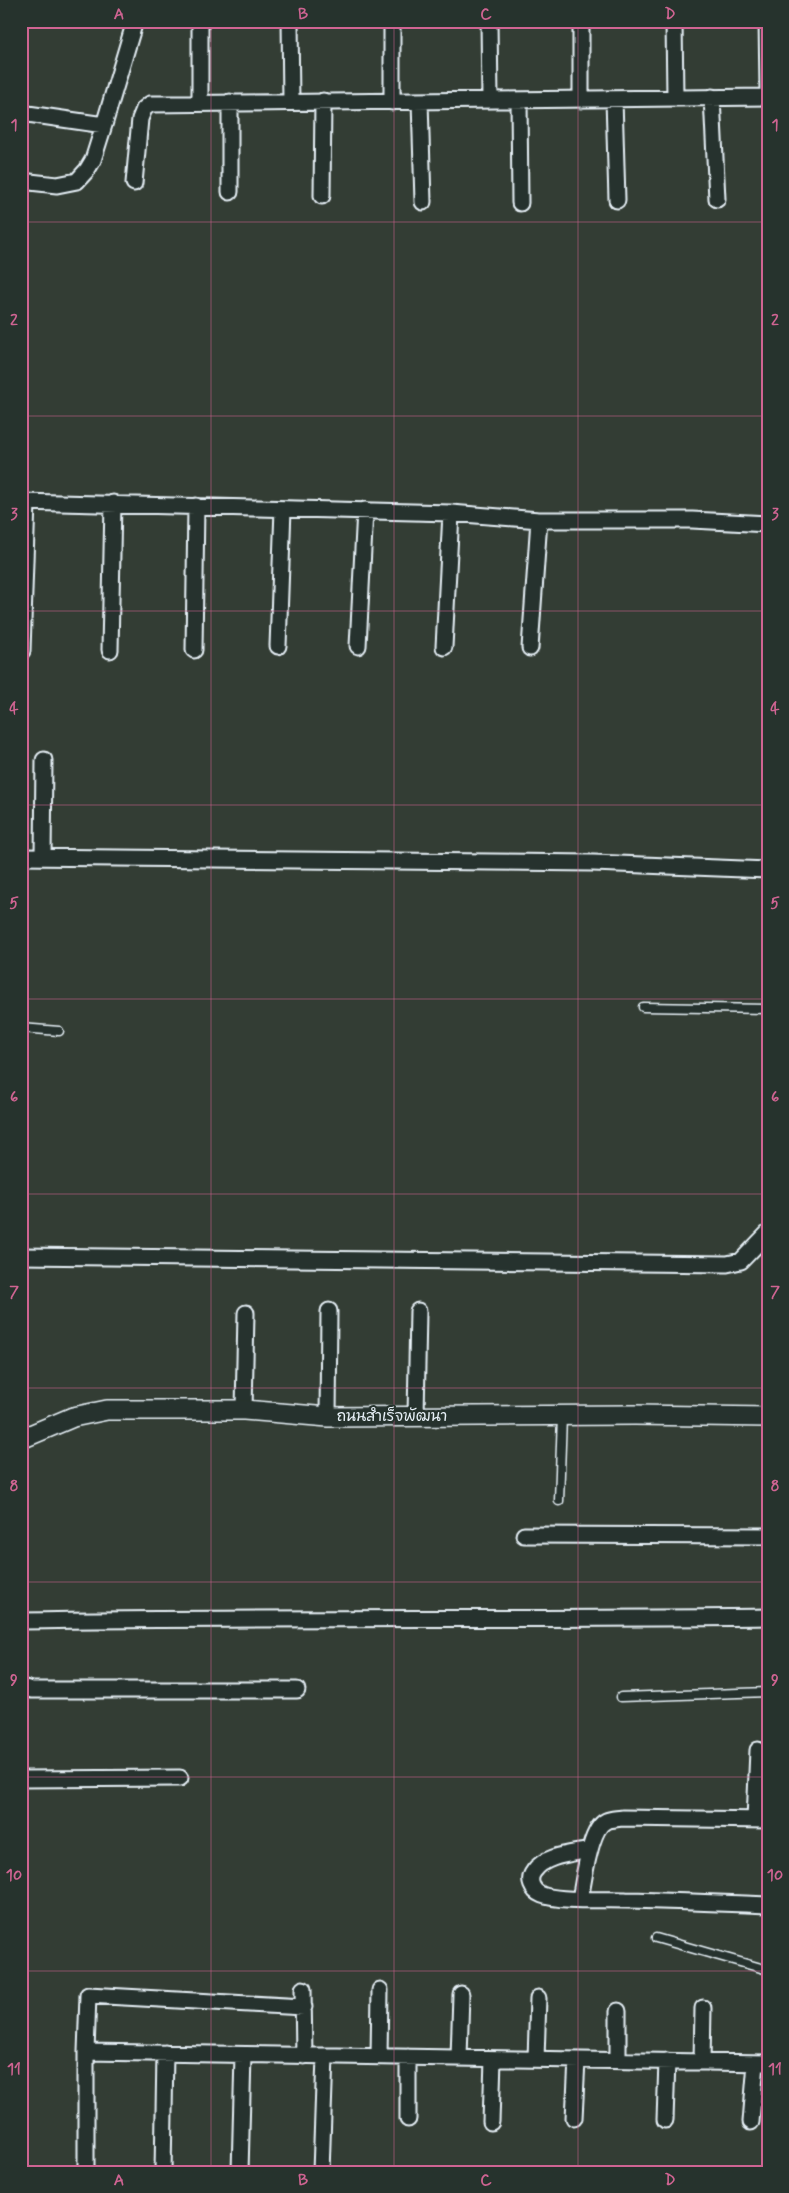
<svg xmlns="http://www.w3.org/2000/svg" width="789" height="2193" viewBox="0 0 789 2193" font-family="Mynerve,'Playpen Sans Thai',sans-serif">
  <rect width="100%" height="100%" fill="#333d34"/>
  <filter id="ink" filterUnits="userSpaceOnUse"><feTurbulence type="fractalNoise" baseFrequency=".02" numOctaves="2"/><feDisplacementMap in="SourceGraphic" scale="10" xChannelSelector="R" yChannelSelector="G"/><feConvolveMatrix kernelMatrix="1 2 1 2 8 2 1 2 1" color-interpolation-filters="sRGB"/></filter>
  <g filter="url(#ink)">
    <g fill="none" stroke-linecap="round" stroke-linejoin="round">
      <defs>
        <path id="service" d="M643,1007l125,2
          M21,1028l38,3
          M559,1501l3,-85
          M621,1697l147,-5
          M656,1938l112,32"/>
        <path id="minor" d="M200,21v82
          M290,21l1,80
          M392,21v81
          M489,21l1,79
          M674,21l1,76
          M767,21l1,68
          M712,97l5,102
          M614,99l3,101
          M519,100l1,103
          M581,100v-79
          M420,101l3,101
          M21,113l83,12
          M21,181l36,4 20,-4 10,-11 6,-10 11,-35 31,-104
          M134,183l6,-64 4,-10 6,-5 618,-7
          M230,192v-90
          M322,196l1,-95
          M21,502l430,11 88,7h153l76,4
          M278,646l5,-137
          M358,646l7,-136
          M444,647l7,-134
          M530,648l9,-128
          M110,650l3,-147
          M194,650l2,-144
          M22,651l5,-149
          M21,857l572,6 175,7
          M43,857l1,-97
          M21,1256l706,8 14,-3 27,-28
          M244,1410l2,-97
          M416,1416l2,-105
          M328,1417l1,-106
          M524,1535l244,1
          M21,1621c249,-4 498,-1 747,-4
          M21,1687l11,3h265
          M21,1779l159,-1
          M755,1820l3,-70
          M590,1850c-18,4 -45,5 -56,21 -7,9 -2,20 8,24 18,7 64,4 84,5 47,1 95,3 142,5
          M580,1899c4,-18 9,-70 26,-78 5,-2 11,-2 16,-3l146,2
          M303,1989l1,67
          M618,2011v50
          M86,2052l682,11
          M379,2057l1,-67
          M459,2058l2,-64
          M536,2059l2,-61
          M702,2062l1,-54
          M574,2118l3,-58
          M408,2119v-62
          M665,2120l2,-59
          M491,2122l2,-63
          M751,2122l5,-59
          M86,2172v-120l2,-57 216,12
          M163,2172l2,-119
          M240,2172l3,-117
          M321,2172l4,-116"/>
        <path id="tertiary" d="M21,1439l52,-22 34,-7h137l84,7 307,-2 133,2"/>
      </defs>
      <use href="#service" stroke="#e8f1f8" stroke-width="11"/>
      <use href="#minor" stroke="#e8f1f8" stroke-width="19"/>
      <use href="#tertiary" stroke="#e8f1f8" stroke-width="22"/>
      <use href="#service" stroke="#26332d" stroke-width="8"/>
      <use href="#minor" stroke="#26332d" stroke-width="15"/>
      <use href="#tertiary" stroke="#26332d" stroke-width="19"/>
    </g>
  </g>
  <path fill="none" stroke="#cf6492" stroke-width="1" stroke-opacity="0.55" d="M211,21v2151M394,21v2151M578,21v2151M21,222h747M21,416h747M21,611h747M21,805h747M21,999h747M21,1194h747M21,1388h747M21,1582h747M21,1777h747M21,1971h747"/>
  <g text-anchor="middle" stroke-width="4" stroke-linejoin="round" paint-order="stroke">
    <g font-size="15" fill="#e8f1f8" stroke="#26332d">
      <text x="392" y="1421">ถนนสำเร็จพัฒนา</text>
    </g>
  </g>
  <rect width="789" height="2193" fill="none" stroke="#26332d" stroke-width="55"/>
  <rect x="28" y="28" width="734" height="2138" fill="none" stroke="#cf6492" stroke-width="2"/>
  <g font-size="16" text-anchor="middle" font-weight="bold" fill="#cf6492">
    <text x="119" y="19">A</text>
    <text x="303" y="19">B</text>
    <text x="486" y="19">C</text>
    <text x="670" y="19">D</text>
    <text x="14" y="130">1</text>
    <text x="775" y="130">1</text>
    <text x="14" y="325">2</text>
    <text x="775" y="325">2</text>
    <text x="14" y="519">3</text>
    <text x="775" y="519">3</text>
    <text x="14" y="713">4</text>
    <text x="775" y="713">4</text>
    <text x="14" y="908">5</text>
    <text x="775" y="908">5</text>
    <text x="14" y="1102">6</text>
    <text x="775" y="1102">6</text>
    <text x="14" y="1297">7</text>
    <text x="775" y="1297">7</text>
    <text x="14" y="1491">8</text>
    <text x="775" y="1491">8</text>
    <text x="14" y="1685">9</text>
    <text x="775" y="1685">9</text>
    <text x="14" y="1880">10</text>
    <text x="775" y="1880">10</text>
    <text x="14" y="2074">11</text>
    <text x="775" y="2074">11</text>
    <text x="119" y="2185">A</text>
    <text x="303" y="2185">B</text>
    <text x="486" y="2185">C</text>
    <text x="670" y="2185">D</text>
  </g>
</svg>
